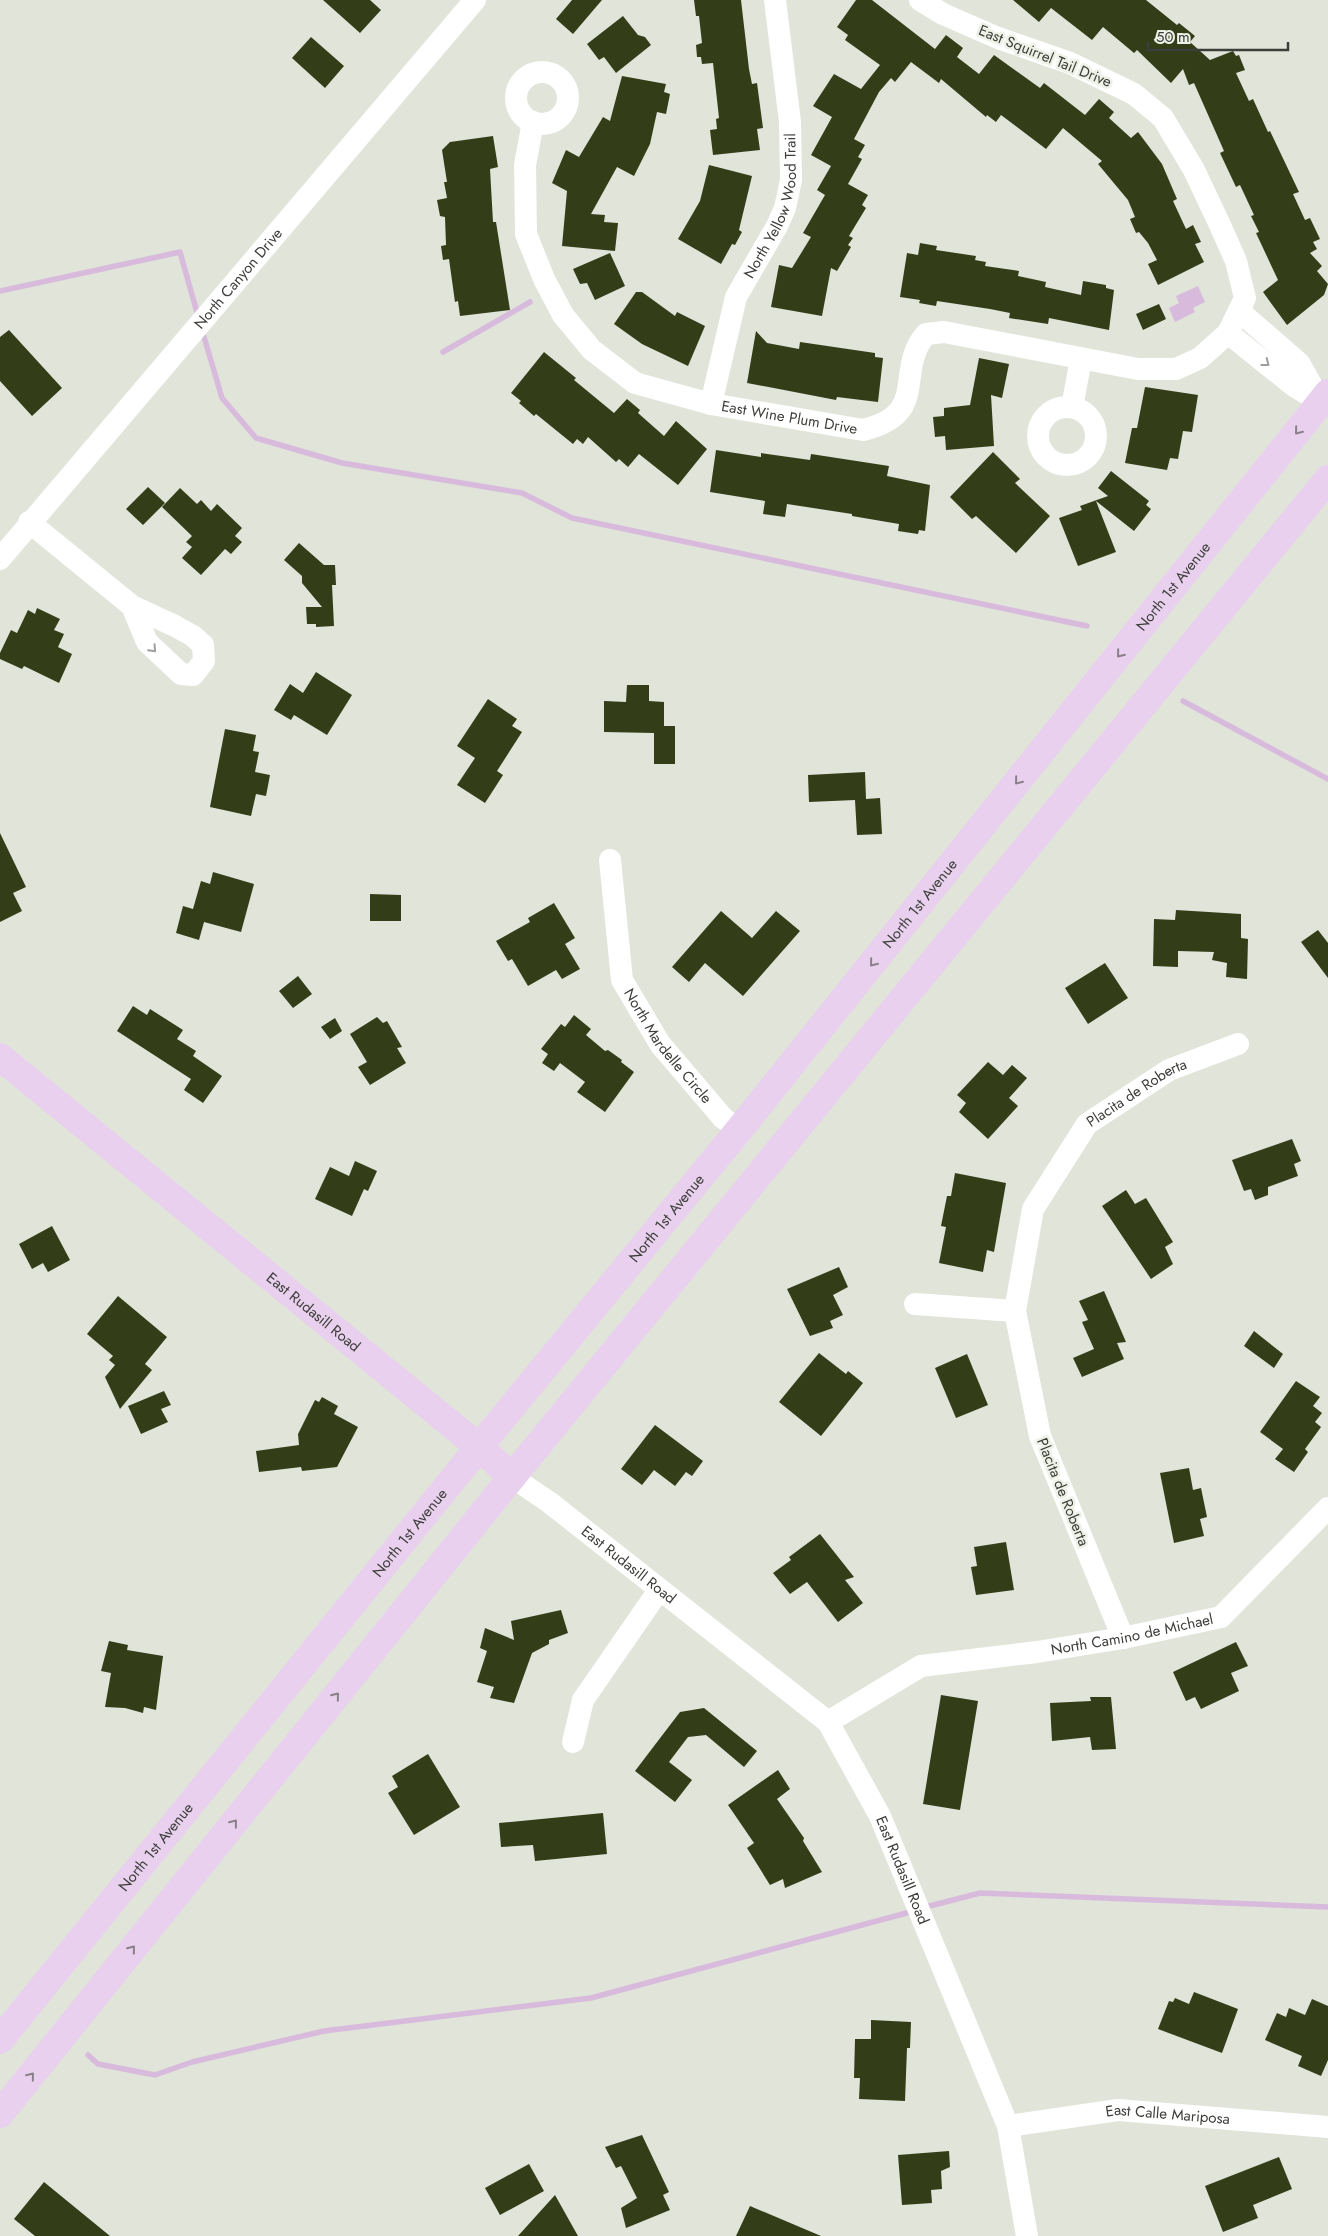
<svg xmlns="http://www.w3.org/2000/svg" width="1328" height="2236" viewBox="0 0 1328 2236" font-family="Jost,sans-serif">
  <rect width="100%" height="100%" fill="#e0e4d9"/>
  <path fill="#d8badd" d="M1198,286l7,16 -12,6 2,4 -20,10 -6,-14 10,-5 -3,-7z"/>
  <g fill="none" stroke-linecap="round" stroke-linejoin="round">
    <path stroke="#d8badd" stroke-width="5.5" d="M0,291l180,-39 18,64
      M202,330l20,68 34,40 86,25 180,30 50,25 515,108
      M443,352l87,-50
      M1183,701l145,78
      M922,1908l58,-15 348,14
      M88,2055l10,9 57,11 37,-13 132,-31 267,-33 323,-87"/>
  </g>
  <path fill="#333e19" d="M323,0h47l11,10 -21,23z
    M572,0h30l-29,34 -17,-15z
    M694,0h47l8,69 3,15 5,-1 6,45 -6,1 3,21 -47,5 -3,-25 7,-1 -1,-10 3,-1 -6,-55 -11,1 -1,-7h-4l-1,-12 6,-2 -3,-27h-3z
    M856,0h16l63,49 11,-14 17,13 -6,9 22,17 15,-19 46,33 4,-5 41,32 14,-16 15,13 -5,6 22,20 7,-6 24,32 15,35 -4,2 13,28 7,-4 8,17 -6,2 9,18 -46,23 -10,-21 9,-4 -9,-17 -9,-11 -3,1 -6,-14 5,-2 -7,-17 -30,-36 4,-3 -39,-33 -17,21 -45,-34 -5,7 -9,-7 -1,2 -45,-38 -2,4 -28,-21 -16,20 -4,-4 -12,14 -25,47 11,6 -7,12 4,2 -14,25 20,11 -6,10 4,3 -17,28 4,2 -5,7 3,2 -14,24 -6,-3 -9,48 -51,-9 8,-42 13,3 19,-31 -8,-4 22,-38 -8,-5 14,-24 -20,-11 21,-38 -19,-11 21,-32 27,15 19,-24 -35,-25 3,-5 -11,-8z
    M1013,0h133l31,25 2,-2 16,13 -5,6 20,18 23,-9 3,5 3,-1 6,15 -9,3 13,28 4,-2 15,33 2,-1 29,61 -6,2 12,26 5,-2 10,21 -7,3 4,7 -7,4 12,13 -5,5 11,13 -4,11 -37,30 -24,-33 15,-12 -22,-47 3,-1 -8,-16 3,-1 -14,-30 -4,2 -16,-34 4,-2 -30,-68 -5,2 -6,-16 -12,14 -34,-33 -3,3 -31,-26 -11,13 -41,-32 -12,14z
    M623,16l15,19 7,2 6,8 -35,28 -12,-16 -5,3 -12,-16z
    M311,37l33,29 -19,22 -33,-30z
    M622,76l44,8 -2,8 6,2 -4,20 -9,-2 -7,32 -16,32 -17,-9 -26,47 14,1 -1,7 14,1 -3,28 -53,-5 5,-55 -15,-8 14,-33 13,7 24,-40 7,4z
    M493,136l5,31 -8,2 3,53h3l14,88 -50,6 -2,-15 -3,1 -6,-43 -6,1 -2,-14 5,-1 -1,-28 -5,-1 -3,-16 10,-2 -3,-16h3l-5,-32 8,-8z
    M709,165l43,11 -13,54 3,2 -7,13 -3,-1 -11,20 -43,-25 22,-38z
    M920,243l17,3 -1,4 40,6 -1,4 11,2 -1,4 34,5 -1,5 28,6 -1,5 36,8 2,-14 23,4v3l8,2 -5,40 -60,-12 -1,6 -39,-6 1,-5 -20,-4 -53,-8 -1,5 -17,-3 1,-3 -20,-3 7,-44 11,2z
    M610,253l15,33 -30,14 -8,-17 -7,1 -7,-15z
    M636,292h6l33,24 2,-4 28,14 -17,40 -46,-22 -28,-20z
    M1159,304l7,15 -23,11 -7,-16z
    M9,330l53,58 -30,28 -32,-35v-44z
    M756,331l11,12 32,6 1,-7 75,11v4l8,1 -5,44 -41,-5 -1,3 -89,-17z
    M544,352l32,26 -2,2 40,33 13,-14 13,11 -2,3 26,23 12,-15 31,28 -29,36 -39,-31 -11,13 -9,-8 -3,3 -28,-25 -5,7 -6,-5 -4,5 -37,-30 -2,2 -15,-13 2,-2 -10,-8z
    M979,358l30,6 -7,34 -11,-3 3,51 -48,4 -1,-14 -10,1 -2,-20 11,-1v-8l26,-3z
    M1145,387l53,8 -6,37 -9,-1 -5,28 -8,-1 -3,12 -42,-7 7,-35h5z
    M716,450l45,7v-4l49,7 1,-6 78,12 -2,10 43,9 -5,46 -6,-1 -1,4 -20,-3 1,-7 -47,-8v-2l-65,-10 -2,13 -22,-3 2,-13 -55,-9z
    M993,452l27,27 -5,4 35,33 -34,37 -40,-37 -4,3 -22,-22z
    M1111,471l38,30 -3,4 5,4 -17,22 -38,-30 20,51 -38,14 -19,-48 23,-8 -2,-4 28,-10 -10,-8z
    M148,487l17,16 -22,22 -17,-16z
    M180,488l17,16 4,-4 10,11 6,-7 25,24 -7,8 7,6 -11,12 -6,-5 -24,26 -19,-17 10,-11 -6,-5 6,-6 -30,-29z
    M299,543l25,22h11l1,20h-4l2,41 -18,1v-3h-9l-1,-17h16l-20,-24v-7l-18,-16z
    M37,608l23,11 -6,11 10,4 -6,13 14,7 -13,29 -35,-17 -2,3 -22,-10v-6l11,-23 6,3 11,-23 7,4z
    M316,672l36,23 -25,40 -33,-20 -3,5 -17,-10 16,-26 13,9z
    M627,685h22v16l15,1v24h11v38h-21v-31l-50,-1v-31l22,1z
    M488,699l29,20 -5,7 10,6 -25,39 6,4 -18,28 -28,-18 18,-27 -18,-12z
    M225,729l31,6 -3,16 6,1 -4,20 15,3 -4,21 -10,-2 -5,22 -41,-9z
    M865,772l1,27 14,-1 2,36 -25,1 -2,-35 -46,2 -1,-27z
    M0,833l26,54 -13,6 9,18 -22,11z
    M213,872l41,12 -13,48 -37,-10 -5,18 -23,-7 7,-27 10,3 8,-28 9,3z
    M370,894l31,1v26h-31z
    M554,903l21,35 -10,6 15,25 -18,10 -6,-9 -28,16 -16,-27 -4,2 -12,-20 34,-19 -2,-4z
    M1176,910l65,4v24l7,1 -1,40 -21,-2 1,-14 -15,-3 2,-8 -36,-1v16l-25,-1 1,-47 21,1z
    M721,911l31,27 24,-27 24,20 -57,65 -38,-33 -16,19 -17,-15z
    M1318,930l10,13v35l-27,-36z
    M1105,963l23,35 -40,26 -23,-36z
    M298,976l14,18 -19,14 -14,-17z
    M133,1006l14,9 3,-6 33,21 -6,9 19,12 -3,5 29,20 -19,27 -19,-13 7,-11 -74,-48z
    M574,1015l17,14 -5,6 19,16 3,-1 14,10 -1,2 13,10 -29,40 -28,-20 8,-10 -25,-19 -6,8 -12,-8 6,-9 -7,-5 20,-25 4,3z
    M377,1017l6,6 4,-2 15,26 -5,1 9,15 -36,22 -12,-18 9,-5 -17,-28z
    M335,1018l7,13 -12,8 -9,-12z
    M988,1062l15,13 9,-10 15,13 -18,20 9,8 -30,33 -29,-27 7,-9 -9,-8z
    M1292,1139l9,22 -7,3 4,12 -30,11v8l-13,5 -4,-11 -7,2 -12,-31z
    M355,1161l22,10 -9,20 -4,-2 -12,27 -37,-17 15,-32 19,9z
    M955,1173l51,10 -12,69 -7,-2 -4,22 -44,-9 7,-36 -5,-1 6,-30h4z
    M1126,1190l9,14 11,-6 27,44 -8,5 8,17 -22,15 -49,-73z
    M52,1226l18,34 -22,12 -5,-9 -11,6 -13,-25z
    M839,1267l9,20 -15,8 10,20 -13,6 3,7 -23,8 -23,-47z
    M1104,1291l22,51 -9,1 7,16 -42,18 -9,-19 21,-9 -12,-27 6,-2 -9,-19z
    M118,1296l49,41 -22,27 7,6 -32,39 -15,-32 10,-12 -6,-5 4,-4 -26,-22z
    M1254,1331l29,23 -9,14 -30,-22z
    M819,1353l27,21 2,-3 15,12 -42,53 -42,-34z
    M967,1354l21,51 -32,13 -21,-50z
    M1296,1381l24,16 -7,9 9,7 -7,9 6,5 -16,22 3,3 -14,20 -19,-13 8,-10 -23,-17z
    M164,1391l7,14 -10,4 7,13 -27,12 -13,-28z
    M322,1397l16,9 -4,8 24,13 -21,40 -35,4 -1,-4 -42,5 -3,-21 43,-6 -1,-11 17,-34 4,2z
    M655,1425l48,36 -11,15 -6,-4 -11,14 -21,-16 -12,15 -21,-16z
    M1189,1468l4,22 8,-2 6,29 -7,2 4,17 -30,7 -14,-70z
    M820,1534l34,43 -9,3 18,23 -25,19 -31,-40 -17,12 -17,-21 18,-13 -2,-3z
    M1006,1542l8,48 -38,5 -5,-28 6,-1 -3,-19z
    M561,1610l7,23 -19,7v4l-17,9 -18,50 -24,-5 4,-11 -17,-5 10,-31 -7,-3 5,-20 29,12 -3,-19z
    M109,1641l19,4 -1,5 36,6 -7,54 -12,-3 -1,6 -18,-5 -20,-1 6,-34 -10,-2z
    M1236,1642l12,24 -17,7 8,18 -38,18 -6,-12 -9,4 -13,-29z
    M941,1695l37,6 -18,109 -37,-6z
    M1090,1697h21l5,52 -24,1 -2,-13 -38,4 -2,-38 41,-2z
    M704,1708l53,43 -13,16 -38,-32 -18,2 -19,25 23,18 -17,22 -40,-31 45,-59z
    M428,1754l32,53 -46,28 -26,-42 10,-6 -6,-11z
    M778,1770l12,19 -13,10 27,39 -1,3 19,31 -37,16 -2,-9 -13,6 -23,-37 7,-5 -26,-38z
    M603,1813l4,41 -72,7 -2,-16 -32,2 -2,-24z
    M1194,1992l44,17 -16,44 -64,-24 11,-28 4,1 2,-4 14,6z
    M1312,1999l16,7v54l-7,16 -23,-10 4,-10 -37,-16 12,-27 9,4 3,-9 16,7z
    M871,2020l40,2 -1,26h-3l-2,53 -46,-2 1,-21h-6l1,-39h16z
    M642,2135l27,57 -6,3 7,15 -44,18 -5,-20 16,-10 -16,-32 -5,2 -11,-21z
    M949,2151l1,16 -9,4 1,18 -11,1 1,13 -30,2 -4,-50z
    M1279,2157l13,32 -39,16 5,13 -35,14 -18,-46z
    M529,2164l15,27 -44,24 -15,-27z
    M44,2182l66,54h-75l-21,-17z
    M555,2195l23,41h-60z
    M750,2206l71,30h-85z"/>
  <g fill="none" stroke-linecap="round" stroke-linejoin="round">
    <g stroke="#fff" stroke-width="22">
      <circle cx="542" cy="98" r="26"/>
      <path id="s1" d="M533,122l-8,43 1,69 18,45 19,36 29,35 43,33 76,21 152,26c68,-16 31,-59 63,-96l18,-2 194,37h38l24,-11 28,-25 17,-35 -9,-37 -17,-38 -25,-53 -31,-52 -29,-24 -64,-31 -72,-25 -55,-24 -23,-14"/>
      <path d="M1228,333l66,53 27,16 -22,-39 -60,-52"/>
      <path id="s2" d="M711,404l25,-107 41,-71 8,-18 6,-28 -1,-58 -15,-122"/>
      <path d="M1072,407l9,-48"/>
      <circle cx="1067" cy="436" r="29"/>
      <path d="M29,522l103,84 43,20 18,10 10,9 1,16 -11,14 -12,-1 -34,-32 -15,-36"/>
      <path id="s3" d="M0,559l475,-559"/>
      <path id="s4" d="M610,860l12,120 38,64 63,74 16,12"/>
      <path d="M915,1304l100,7"/>
      <path id="s5" d="M512,1477l37,25 279,220 52,94 128,310 19,110"/>
      <path id="s6" d="M1123,1638l-83,-202 -25,-125 18,-102 54,-85 82,-54 69,-26"/>
      <path id="s7" d="M828,1722l93,-56 116,-14 86,-14 98,-21 107,-109"/>
      <path d="M573,1742l10,-42 76,-110"/>
      <path id="s8" d="M1008,2126l110,-16 210,17"/>
    </g>
    <g stroke="#e9d0ee" stroke-width="28">
      <path id="s9" d="M0,1057l479,390 33,30"/>
      <path id="s10" d="M0,2040l479,-593 260,-317 589,-737"/>
      <path d="M0,2114l512,-637 816,-998"/>
    </g>
  </g>
  <defs><path id="oneway-chevron" d="M-2-3.5L2.5 0L-2 3.5" fill="none" stroke-width="1.6" stroke-linecap="round" stroke-linejoin="round" transform="scale(1.25)"/></defs>
  <g stroke="#9e9e9c">
    <use href="#oneway-chevron" transform="translate(1266 363) rotate(38)"/>
    <use href="#oneway-chevron" transform="translate(153 649) rotate(47)"/>
  </g>
  <g stroke="#8a808a">
    <use href="#oneway-chevron" transform="translate(1298 431) rotate(129)"/>
    <use href="#oneway-chevron" transform="translate(1120 654) rotate(129)"/>
    <use href="#oneway-chevron" transform="translate(1018 781) rotate(129)"/>
    <use href="#oneway-chevron" transform="translate(873 963) rotate(129)"/>
    <use href="#oneway-chevron" transform="translate(336 1696) rotate(-51)"/>
    <use href="#oneway-chevron" transform="translate(234 1823) rotate(-51)"/>
    <use href="#oneway-chevron" transform="translate(132 1949) rotate(-51)"/>
    <use href="#oneway-chevron" transform="translate(31 2076) rotate(-51)"/>
  </g>
  <g text-anchor="middle" stroke-width="5" stroke-linejoin="round" paint-order="stroke">
    <g font-size="15" fill="#3c3e39" stroke="#edf1e6">
      <text transform="translate(1045 56) rotate(22)" y="5">East Squirrel Tail Drive</text>
      <text dy="5" stroke="none"><textPath href="#s2" startOffset="210">North Yellow Wood Trail</textPath></text>
      <text dy="5" stroke="none"><textPath href="#s3" startOffset="368">North Canyon Drive</textPath></text>
      <text dy="5" stroke="none"><textPath href="#s1" startOffset="460">East Wine Plum Drive</textPath></text>
      <text dy="5" stroke="none"><textPath href="#s10" startOffset="1868">North 1st Avenue</textPath></text>
      <text dy="5" stroke="none"><textPath href="#s10" startOffset="1462">North 1st Avenue</textPath></text>
      <text dy="5" stroke="none"><textPath href="#s4" startOffset="201">North Mardelle Circle</textPath></text>
      <text dy="5" stroke="none"><textPath href="#s6" startOffset="609">Placita de Roberta</textPath></text>
      <text dy="5" stroke="none"><textPath href="#s10" startOffset="1058">North 1st Avenue</textPath></text>
      <text dy="5" stroke="none"><textPath href="#s9" startOffset="404">East Rudasill Road</textPath></text>
      <text transform="translate(1063 1492) rotate(68)" y="5">Placita de Roberta</text>
      <text dy="5" stroke="none"><textPath href="#s10" startOffset="652">North 1st Avenue</textPath></text>
      <text dy="5" stroke="none"><textPath href="#s5" startOffset="146">East Rudasill Road</textPath></text>
      <text dy="5" stroke="none"><textPath href="#s7" startOffset="322">North Camino de Michael</textPath></text>
      <text dy="5" stroke="none"><textPath href="#s10" startOffset="248">North 1st Avenue</textPath></text>
      <text dy="5" stroke="none"><textPath href="#s5" startOffset="566">East Rudasill Road</textPath></text>
      <text dy="5" stroke="none"><textPath href="#s8" startOffset="161">East Calle Mariposa</textPath></text>
    </g>
  </g>
  <path d="M1148 42v8h140v-8" fill="none" stroke="#3c3e39" stroke-width="2.5"/>
  <text x="1156" y="42" font-size="15" fill="#3c3e39" stroke="#edf1e6" stroke-width="4" paint-order="stroke">50 m</text>
</svg>
